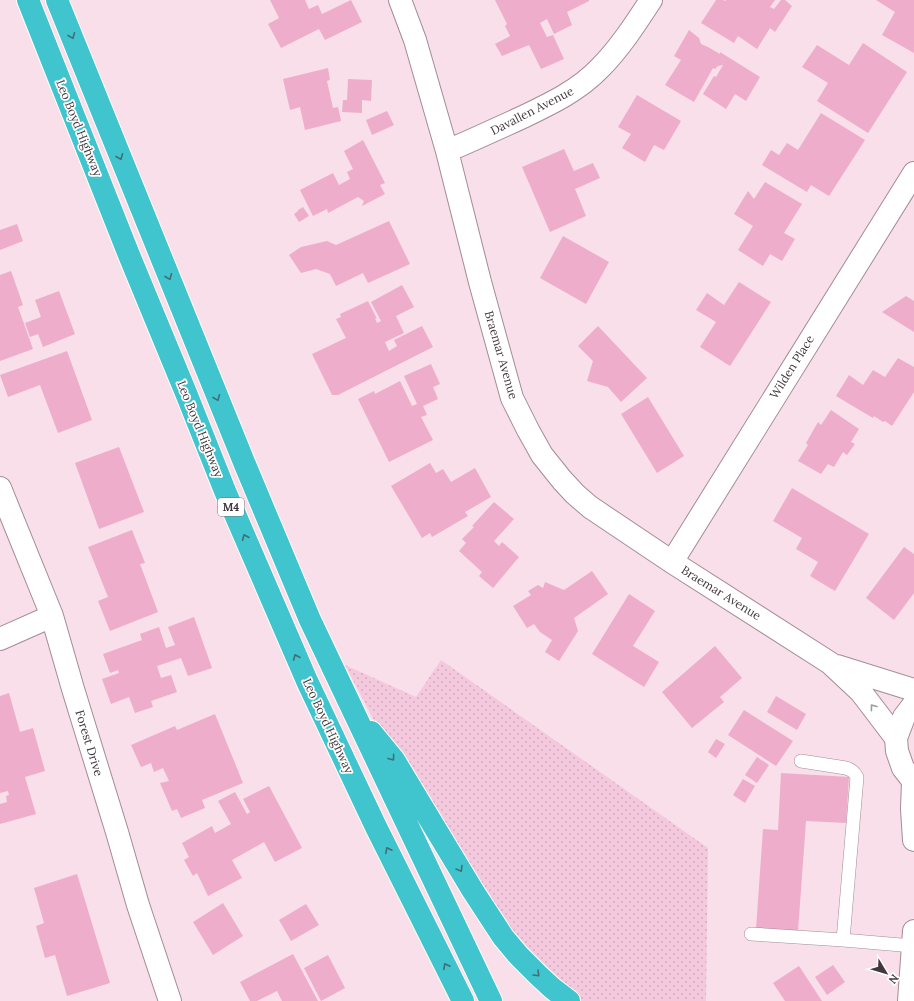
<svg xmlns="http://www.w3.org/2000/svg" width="914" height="1001" viewBox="0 0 914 1001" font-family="Lora,serif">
  <defs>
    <pattern id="grass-dots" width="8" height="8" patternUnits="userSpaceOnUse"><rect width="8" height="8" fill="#f4c9dd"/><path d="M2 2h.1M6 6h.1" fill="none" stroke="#d2adbf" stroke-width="1.8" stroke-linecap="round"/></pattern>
  </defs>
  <rect width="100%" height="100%" fill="#f8dfea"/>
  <path fill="url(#grass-dots)" d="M441,660l267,188 -2,153h-142l-104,-117 -115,-219 71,32z"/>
  <path fill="#efadcc" d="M270,0h35l4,9 9,-4 4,9 29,-14 11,22 -37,18 -6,-11 -38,19 -13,-24 11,-6z
    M495,0h94v1l-22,11 5,13 -18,9 -7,-15 -7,4 7,14 6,-2 11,24 -23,10 -12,-24 -27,11 -7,-12 15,-8 -5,-10 2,-2z
    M716,0h7l2,1 1,-1h49l-5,7 4,2 7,-9h4l7,6 -17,26 -5,-4 -13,21 -19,-13 -4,7 -33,-20z
    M876,0h38v53l-32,-18 13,-23z
    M689,30l10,8 2,6 7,3 12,7v-2l40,25 -14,24 -11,-7 -9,15 -23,-15 11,-18 2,1 7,-12 -5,1 -3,3 -2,-1 -19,34 -29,-17 16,-25 -7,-4z
    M863,43l44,29 -39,61 -51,-32 11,-18 -26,-16 15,-22 32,20z
    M328,68l2,12 -3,1 6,27 5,-1 3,14 -36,9 -5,-23 -10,3 -7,-31z
    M348,79l24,1 -1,21 -9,-1v13l-20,-1 1,-12h4z
    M637,95l44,26 -17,29 -10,-5 -9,17 -23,-14 9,-14 -13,-7z
    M387,111l7,14 -22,10 -6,-15z
    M821,113l44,27 -36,56 -18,-11 -4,7 -45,-27 9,-15 8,5 8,-12 11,7z
    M363,140l22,43 -5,2 5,9 -23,12 2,-5 -6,-4 -30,16 -1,-4 -14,7 -13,-26 33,-17 6,12 11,-6 -3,-7 6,-3 -9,-18z
    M564,149l10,22 19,-8 7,15 -25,11 11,27 -36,16 -28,-65z
    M765,182l37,22 -18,29 11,6 -13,22 -12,-7 -7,12 -25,-16 15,-24 -19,-12 14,-23 6,8z
    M303,207l6,9 -10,6 -5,-8 4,-3v-1z
    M389,221l21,43 -42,19 -5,-10 -27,13 -6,-12 -14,-5 -15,4 -12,-18 12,-8 26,-6 9,4z
    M17,224l6,17 -23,9v-20z
    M563,236l46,26 -23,42 -46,-26z
    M11,271l12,34 -5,2 15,42 -33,12v-86z
    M739,282l32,20 -41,64 -30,-19 16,-25 -20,-12 11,-17 17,12z
    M402,285l12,22 -18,9 8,17 -19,9 4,9 8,-5 -3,-6 28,-14 11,21 -95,48h-6l-20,-41 34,-16 -10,-19 5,-2 -1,-3 28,-13 9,18 -2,-1 2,5 4,-2 -10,-19z
    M59,291l16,43 -32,13 -5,-13 -8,3 -5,-14 16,-6 -6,-17z
    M906,296l8,5v31l-32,-20z
    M598,326l49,52 -26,24 -13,-15 -21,-6 6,-20 -15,-15z
    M67,351l25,69 -34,13 -18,-48 -32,12 -8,-22z
    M898,358l16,9v25l-22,34 -7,-5 -2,1 -9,-6 -1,2 -37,-22 13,-21 14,10 10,-15 12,7z
    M431,364l9,20 -7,3 5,12 -15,7 4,9 -6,2 12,23 -44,22 -31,-63 16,-8 1,3 25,-13 12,25 5,-2 -13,-28z
    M648,397l36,59 -27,17 -36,-59z
    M831,410l28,19 -8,13 4,2 -8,11 -4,-3 -9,15 -6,-3 -7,10 -23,-13 10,-16 -2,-2 12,-21 3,3z
    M119,447l25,65 -45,17 -24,-66z
    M430,463l6,10 7,-4 8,13 24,-14 16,29 -26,15 3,4 -36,21 -2,-4 -8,5 -31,-52z
    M792,488l77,46 -34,57 -25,-15 8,-14 -22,-13 6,-11 -29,-17z
    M494,502l20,17 -20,22 5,5 3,-4 17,15 -26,31 -14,-12 3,-4 -23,-21 7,-8 -4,-4 12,-12 -2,-1z
    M132,530l13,33 -5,1 18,48 -48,19 -12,-30 10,-4 -20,-50z
    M904,547l10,7v39l-20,27 -28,-22z
    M592,571l16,23 -34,24 4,13 -19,30 -14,-9 7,-12 -12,-8 -6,-8 -7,4 -14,-22 18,-11 -3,-4 10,-6 5,3 2,-6 19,8z
    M629,594l26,17 -22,35 26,16 -15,25 -52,-33z
    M194,617l18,51 -24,8 -7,-18 -24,8 4,12 10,-3 6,17 -26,9 2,6 -18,6 -6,-16 -18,7 -9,-25 17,-6 -1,-3 -8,3 -7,-19 39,-14 -2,-6 19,-7 7,21 9,-3 -7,-18z
    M715,646l27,32 -22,19 4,5 -32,26 -30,-36z
    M9,693l11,39 13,-4 12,43 -20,6 11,37 -36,10v-20l7,-2 -1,-6 3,-1 -1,-4 -8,2v-97z
    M776,696l30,18 -9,16 -30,-18z
    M744,710l49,31 -17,25 -48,-31z
    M215,714l28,69 -41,17 3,8 -24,10 -4,-9 -5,2 -12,-28 9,-2 -6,-13 -9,4 -3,-9 -10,4 -10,-22 44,-19 2,4z
    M716,739l9,5 -9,14 -8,-6z
    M757,757l12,8 -12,18 -12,-8z
    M781,773l68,4 -3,46 -40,-2 -8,110 -42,-2 7,-100 15,1z
    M743,779l12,7 -10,17 -12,-8z
    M269,786l33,62 -27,14 -11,-20 -32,18 10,18 -34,18 -11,-23 -4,3 -9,-16 5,-3 -7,-14 30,-17 3,7 16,-9 -13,-23 17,-9 12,22 3,-2 -7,-13z
    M77,874l33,109 -43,13 -12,-41 -10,3 -9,-32 8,-3 -10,-35z
    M223,903l20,33 -30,19 -20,-33z
    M306,904l13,21 -28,16 -12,-21z
    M293,954l25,47h-36l-5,-10 -20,10h-7l-10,-19z
    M328,955l17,33 -24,13 -17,-33z
    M833,965l12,17 -18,13 -12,-18z
    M799,966l23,35h-37l-12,-18z"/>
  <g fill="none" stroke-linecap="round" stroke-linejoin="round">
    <defs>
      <path id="lane" d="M801,761l45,7c6,2 8,4 11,9l-14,163
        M751,934l92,6 70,6"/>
      <path id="street" d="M400,0l15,40 32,111 33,131 32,116 16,32 14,25 20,25 13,14 15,13 82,55 158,101 31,29 35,46
        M447,151c26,-11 52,-23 78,-35 27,-13 54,-26 75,-48 20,-20 36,-45 51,-68
        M0,488l52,128 21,73 44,143 21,73 32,96
        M672,562l242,-389
        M0,639l52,-23
        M837,666l77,24"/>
      <path id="secondary" d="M914,704l-10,13 -8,21 1,13 6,17 11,14
        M913,782l-1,27 2,31
        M909,1001l5,-70"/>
      <path id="highway" d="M28,0l101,255 57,138 39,98 82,190 69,146 87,174
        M57,0l189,467 64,153 181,381
        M371,732l23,28 79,131 30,46 16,19 19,19 14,13 17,13"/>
    </defs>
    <use href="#lane" stroke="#a38c96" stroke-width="14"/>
    <use href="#street" stroke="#a38c96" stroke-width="24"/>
    <use href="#secondary" stroke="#a38c96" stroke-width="24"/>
    <use href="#highway" stroke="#fff" stroke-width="24"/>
    <use href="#lane" stroke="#fff" stroke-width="13"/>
    <use href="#street" stroke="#fff" stroke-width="22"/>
    <use href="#secondary" stroke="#fff" stroke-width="22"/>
    <use href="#highway" stroke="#40c4cd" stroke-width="22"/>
  </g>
  <defs><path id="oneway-chevron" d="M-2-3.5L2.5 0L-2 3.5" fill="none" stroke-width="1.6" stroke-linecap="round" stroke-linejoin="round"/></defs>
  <g stroke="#416f76">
    <use href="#oneway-chevron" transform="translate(72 36) rotate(68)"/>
    <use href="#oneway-chevron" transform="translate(120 157) rotate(68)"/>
    <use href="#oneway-chevron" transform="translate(169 277) rotate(68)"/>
    <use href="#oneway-chevron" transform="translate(217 398) rotate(68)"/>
    <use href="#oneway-chevron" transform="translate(245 537) rotate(-113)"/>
    <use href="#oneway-chevron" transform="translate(296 657) rotate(-113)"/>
    <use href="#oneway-chevron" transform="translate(392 758) rotate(54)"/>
    <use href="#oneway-chevron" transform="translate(388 850) rotate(-117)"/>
    <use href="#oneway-chevron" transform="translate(460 869) rotate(59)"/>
    <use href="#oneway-chevron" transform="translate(446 966) rotate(-117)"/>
    <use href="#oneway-chevron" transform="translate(537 974) rotate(45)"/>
  </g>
  <use stroke="#a09b9e" href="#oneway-chevron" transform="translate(873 707) rotate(-127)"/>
  <g text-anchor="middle" stroke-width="3.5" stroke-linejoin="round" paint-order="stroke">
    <rect fill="#fff" stroke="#7a7376" stroke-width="1" x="218" y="498" width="26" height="18" rx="3"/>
    <g font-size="11" font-weight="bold" fill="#41373c">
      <text x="231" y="511">M4</text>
    </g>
    <g font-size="12" fill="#41373c" stroke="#fff">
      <text transform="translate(532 111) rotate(-27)" y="4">Davallen Avenue</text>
      <text transform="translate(79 128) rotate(68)" y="4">Leo Boyd Highway</text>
      <text transform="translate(501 355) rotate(74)" y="4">Braemar Avenue</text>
      <text transform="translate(792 367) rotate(-58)" y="4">Wilden Place</text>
      <text transform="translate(200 429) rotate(68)" y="4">Leo Boyd Highway</text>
      <text transform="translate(721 593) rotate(32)" y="4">Braemar Avenue</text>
      <text transform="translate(328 726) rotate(65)" y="4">Leo Boyd Highway</text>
      <text transform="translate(89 743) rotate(73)" y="4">Forest Drive</text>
    </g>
  </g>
  <g transform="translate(886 973) rotate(128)" stroke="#ffffff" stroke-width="3" paint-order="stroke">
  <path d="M0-3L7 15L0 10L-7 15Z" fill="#41373c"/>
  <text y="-6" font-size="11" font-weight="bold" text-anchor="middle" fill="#41373c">N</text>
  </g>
</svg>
